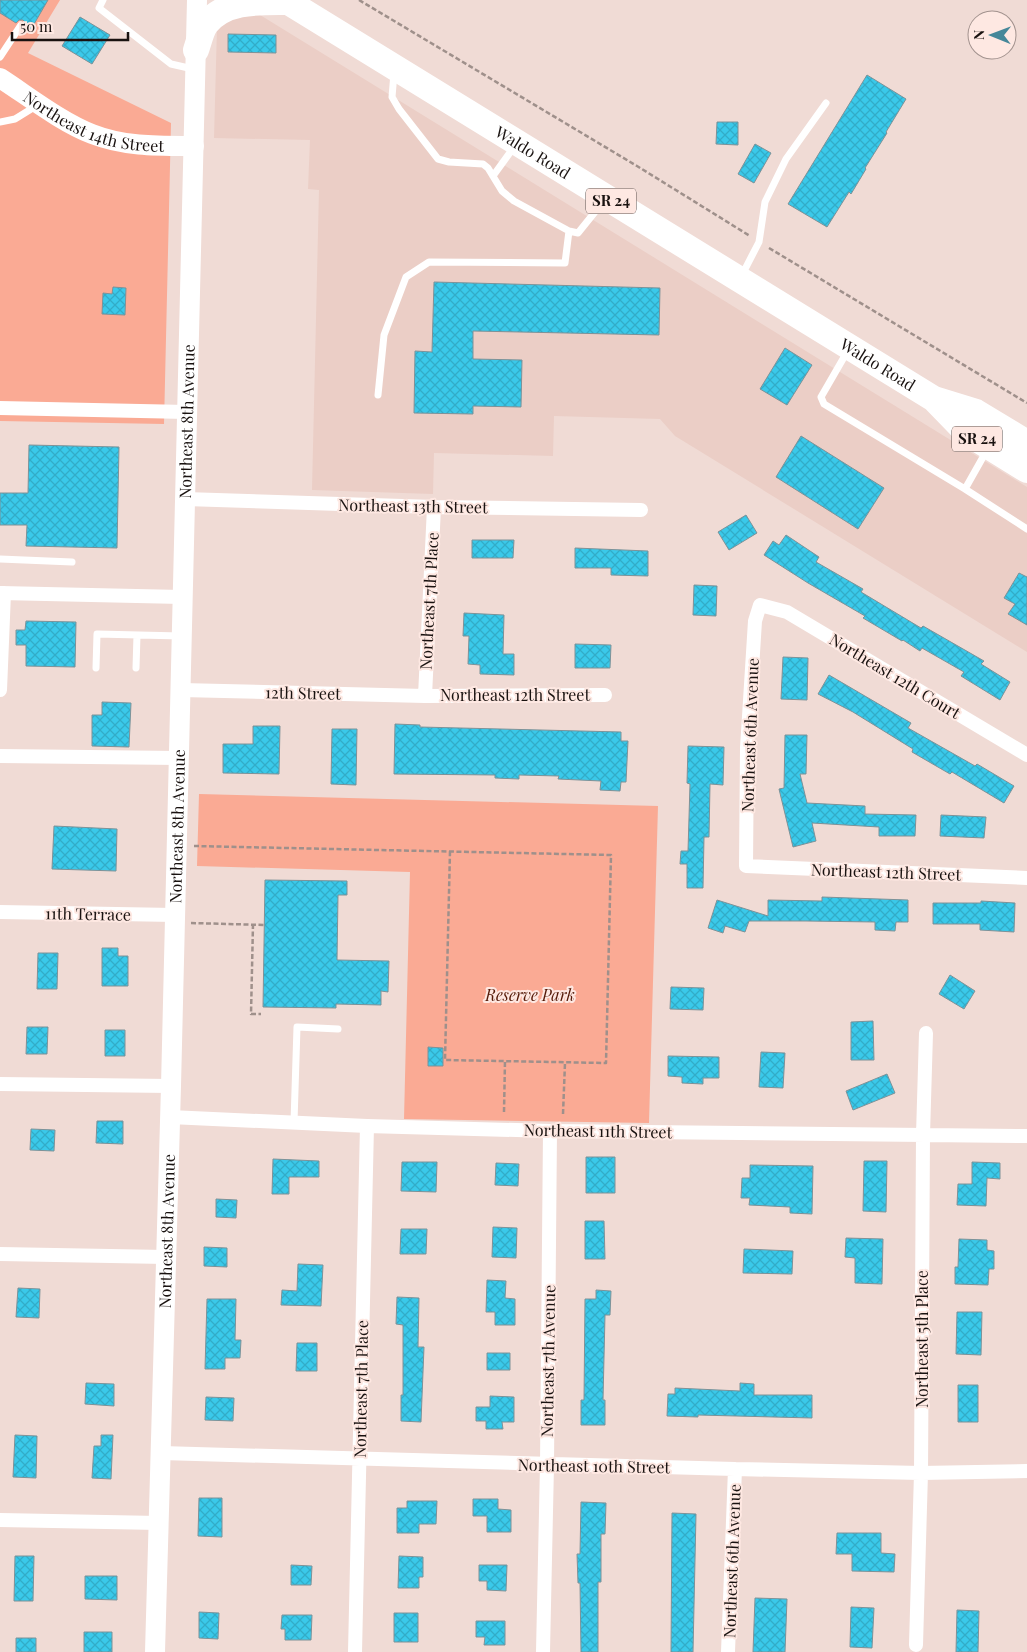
<svg xmlns="http://www.w3.org/2000/svg" width="1027" height="1652" viewBox="0 0 1027 1652" font-family="'Playfair Display',serif">
  <defs>
    <pattern id="building-cross-hatch" width="8" height="8" patternUnits="userSpaceOnUse" patternTransform="scale(1.25)"><rect width="8" height="8" fill="#3ac9ea"/><path d="M0 0l8 8M0 8l8-8" fill="none" stroke="#32acc8"/></pattern>
  </defs>
  <rect width="100%" height="100%" fill="#f0dbd5"/>
  <path fill="#ebcec6" d="M252,10l775,477v165l-352,-216 -15,-17 -106,-3 -1,40 -119,-3 -1,41 -121,-4 7,-300 -11,-1 2,-49 -96,-2 3,-111z"/>
  <path fill="#faaa94" d="M0,0h60l-32,53 143,70 -7,301 -164,-3z
    M199,794l459,12 -9,317 -245,-4 6,-247 -213,-6z"/>
  <path fill="url(#building-cross-hatch)" stroke="#7d9298" d="M0,0h48l-18,31 -5,-3 1,-5 -3,-3h-4l-3,3 -16,-10z
    M80,17l30,18 -18,29 -30,-18z
    M228,34l48,1v18l-48,-1z
    M867,75l39,24 -20,33 1,1 -22,35 1,1 -15,25 -2,-2 -22,35 -39,-23z
    M717,122h21v23l-22,-1z
    M755,144l16,9 -17,30 -16,-9z
    M434,282l226,6 -1,47 -186,-4v28l49,1 -1,47 -48,-1v8l-59,-1 1,-62 17,1z
    M113,287l13,1 -1,27 -23,-1 1,-21 9,1z
    M785,348l27,17 -25,40 -27,-16z
    M801,436l83,52 -26,41 -82,-52z
    M29,445l90,2 -2,101 -91,-2 1,-21h-27v-32h28z
    M746,515l11,18 -28,17 -11,-18z
    M786,535l33,22 -3,5 47,27 -2,3 60,36 2,-2 61,35 -3,3 29,18 -10,18 -39,-24 3,-4 -42,-24 -2,3 -17,-11 -1,1 -39,-23 2,-2 -57,-33 -44,-28 9,-14 6,4z
    M472,540h42l-1,18h-41z
    M575,548l73,3v25l-37,-1v-7h-36z
    M1019,573l8,4v48l-19,-11 7,-10 -11,-6z
    M694,585l23,1 -1,30 -23,-1z
    M464,613l40,2 -1,39h11v21l-34,-1v-9l-12,-1 1,-28h-6z
    M26,621l50,1 -1,45 -49,-1v-21h-10v-15h9z
    M575,644l36,1 -1,23h-35z
    M783,657l25,1 -1,42 -26,-1z
    M829,675l82,48 -3,5 67,38 2,-2 37,22 -10,17 -52,-31 -2,2 -38,-22 1,-3 -60,-37 -35,-18z
    M102,702l29,1 -2,44 -37,-1v-31h10z
    M395,724l25,1v2l201,5v9h7l-2,41h-5l-1,9 -20,-1 1,-9 -43,-2 1,-3 -40,-1v4l-24,-1v-3l-101,-1z
    M253,726h27l-1,48 -56,-1v-29h30z
    M332,729h25l-1,56 -25,-1z
    M785,735h22l-1,39h-6l7,29 58,3v8l51,1 -1,21h-36v-9l-67,-4 4,18 -23,6 -14,-58 5,-1z
    M688,746l36,1 -1,38 -13,-1 -1,53h-5l-1,51h-16v-24h-7l1,-13h7l2,-67 -3,-1z
    M941,815l45,2 -2,21 -44,-2z
    M54,826l63,3 -1,42 -64,-2z
    M265,880l82,1v14h-9l-1,65 52,1 -1,31 -7,-1v14l-45,-1v4l-73,-1z
    M822,897l86,3v22h-12l-1,9 -20,-1v-8l-69,-1h-57l-4,11 -20,-6 -2,7 -15,-5 9,-28 51,16v-16l54,1z
    M981,901l34,2 -1,29 -34,-2v-6h-47v-21h48z
    M102,948h16v8h10v30h-26z
    M38,953h20l-1,36h-20z
    M950,975l25,16 -11,18 -25,-15z
    M671,987l33,1 -1,22 -33,-1z
    M873,1021l1,39h-23v-38z
    M27,1027h21l-1,27h-21z
    M105,1030h20v26h-20z
    M428,1047l15,1v18h-15z
    M761,1052l24,1 -2,35 -24,-1z
    M668,1056l51,1v21h-16v6l-21,-1v-6l-14,-1z
    M887,1074l8,19 -42,17 -7,-19z
    M97,1121h26v23l-27,-1z
    M31,1129l24,1 -1,21 -24,-1z
    M586,1157h29v36h-29z
    M273,1159l46,2v16h-30v17h-17z
    M864,1161h23l-1,51 -23,-1z
    M402,1162h35l-1,30 -35,-1z
    M972,1162l28,1v16l-13,-1 -1,28 -29,-1 1,-21h14z
    M496,1163l23,1 -1,22 -23,-1z
    M750,1165l63,1 -1,48 -22,-1v-6l-41,-2 1,-7h-9l1,-20h8z
    M216,1199l21,1 -1,18 -20,-1z
    M585,1221h19l1,38h-20z
    M493,1227l24,1 -1,30 -24,-1z
    M401,1229h26l-1,25h-26z
    M846,1238l37,1 -1,45 -27,-1v-25l-10,-1z
    M959,1239l28,1v10l7,1v18h-5l-1,16 -33,-1v-17h3z
    M204,1247l23,1v19l-23,-1z
    M744,1249l49,2 -1,23 -49,-1z
    M298,1264l25,1 -2,41 -40,-1 1,-15 15,1z
    M487,1280l19,1 -1,17 10,1v26h-20v-13h-9z
    M18,1288l22,1 -1,29 -23,-1z
    M596,1290l15,1 -1,24h-5l-2,85h2v25h-24v-25h3l1,-101h11z
    M397,1297l22,1 -1,49h6l-3,75 -20,-1v-26h2v-70l-7,-1z
    M207,1299h29l-1,41h6l-1,18h-15v11h-20z
    M957,1312h25l-1,43 -25,-1z
    M297,1343h20v28h-21z
    M487,1353h23v17h-23z
    M86,1383l28,1v22l-29,-2z
    M740,1383l14,1v11h58v23l-114,-3v2l-31,-1 1,-22h7v-6l65,3z
    M958,1385h20v37h-20z
    M490,1396l24,1v25h-12l1,7h-17v-8h-10v-14h14z
    M206,1397l28,1 -1,23 -28,-1z
    M15,1435l22,1 -1,42 -23,-1z
    M101,1435h12l-2,44 -19,-1 2,-32h7z
    M199,1498h23v39l-24,-1z
    M473,1499h25v10l13,1v22h-24v-16h-14z
    M407,1501h30l-1,23h-17v9h-22v-25h10z
    M581,1502l25,1 -1,31h-4v48h-3v70h-17l-1,-69h-2l-1,-29h3z
    M672,1513l24,1 -3,138h-22z
    M837,1533h44v20l14,1 -1,18 -42,-1v-17h-16z
    M15,1556h19l-1,45h-19z
    M399,1556l24,1v20h-4v11h-21z
    M291,1565l21,1 -1,19h-20z
    M479,1565h28l-1,26 -19,-1v-9h-8z
    M85,1576h32v24l-32,-1z
    M755,1598l32,1 -2,53h-32z
    M851,1607l23,1 -2,40 -22,-1z
    M957,1610l22,1 -1,41h-22z
    M199,1612l20,1 -1,26 -19,-1z
    M394,1613h24v29h-24z
    M282,1615h30l-1,25h-26v-11h-4z
    M476,1621h29v24h-21l1,-8h-9z
    M84,1632h28v20h-28z
    M16,1638h20v14h-20z"/>
  <g fill="none" stroke-linecap="round" stroke-linejoin="round">
    <path stroke="#9f908b" stroke-width="2.5" stroke-dasharray="5 2.5" stroke-linecap="butt" d="M359,0l278,166 113,70
      M769,248l258,155
      M194,846l417,9 -5,208 -161,-3 5,-209
      M191,923l73,2
      M253,924l-2,90h10
      M504,1112l1,-51
      M563,1114l2,-51"/>
    <path stroke="#fff" stroke-width="7" d="M103,0l-4,8 72,56 22,5
      M0,57l21,-32
      M394,73l-2,24 7,12 39,50 11,3 34,2 5,4 14,23 12,10 55,30 9,2 25,-31
      M0,122l15,-3 21,-13
      M493,176l21,-29
      M742,275l17,-33 6,-40 21,-43 40,-56
      M847,352l-26,45 3,7 141,85 62,40
      M378,395l6,-60 22,-58 23,-15 136,1 4,-32
      M965,489l22,-39
      M0,559l72,3
      M96,668l1,-34 84,2
      M136,668l1,-33
      M294,1122l3,-95 41,2"/>
    <path stroke="#fff" stroke-width="14" d="M0,408l187,4
      M185,499l249,8 207,3
      M0,593l182,4
      M0,690l4,-97
      M181,690l244,6 180,-1
      M425,696l9,-189
      M1027,755l-240,-143 -27,-7 -5,16 -8,127 -1,118 281,12
      M0,756l179,2
      M0,912l175,3
      M0,1084l171,2
      M170,1117l197,9 183,5 477,5
      M0,1254l166,3
      M161,1453l574,16 186,4 106,-2
      M0,1520l159,3
      M916,1645l5,-172 2,-338 3,-102
      M355,1652l12,-526
      M543,1652l4,-187 3,-334
      M728,1652l7,-183"/>
    <g stroke="#fff" stroke-width="20">
      <path id="s1" d="M0,78c28,18 61,44 92,56 33,13 67,12 102,12"/>
      <path id="s2" d="M155,1652l16,-566 26,-1086"/>
    </g>
    <g stroke="#fff" stroke-width="26">
      <path id="s3" d="M285,0l649,399 33,34 60,37"/>
      <path d="M196,50c3,-8 5,-19 10,-26 19,-24 53,-22 83,-22"/>
      <path d="M937,400l39,12 51,31"/>
    </g>
  </g>
  <g text-anchor="middle" stroke-width="4" stroke-linejoin="round" paint-order="stroke">
    <g fill="#fee8e2" stroke="#5e524f" stroke-width="1">
      <rect x="586" y="188.5" width="50" height="25" rx="4"/>
      <rect x="952" y="426.5" width="50" height="25" rx="4"/>
    </g>
    <g font-size="15" font-weight="bold" fill="#191210">
      <text x="611" y="206">SR 24</text>
      <text x="977" y="444">SR 24</text>
    </g>
    <g font-size="16" fill="#191210" stroke="#fee8e2">
      <text dy="6" stroke="none"><textPath href="#s1" startOffset="106">Northeast 14th Street</textPath></text>
      <text dy="6" stroke="none"><textPath href="#s3" startOffset="291">Waldo Road</textPath></text>
      <text dy="6" stroke="none"><textPath href="#s3" startOffset="696">Waldo Road</textPath></text>
      <text dy="6" stroke="none"><textPath href="#s2" startOffset="1231">Northeast 8th Avenue</textPath></text>
      <text transform="translate(413 506) rotate(1)" y="6">Northeast 13th Street</text>
      <text transform="translate(429 601) rotate(-87)" y="6">Northeast 7th Place</text>
      <text transform="translate(895 676) rotate(31)" y="6">Northeast 12th Court</text>
      <text transform="translate(303 693) rotate(1)" y="6">12th Street</text>
      <text x="515" y="701">Northeast 12th Street</text>
      <text transform="translate(750 735) rotate(-88)" y="6">Northeast 6th Avenue</text>
      <text dy="6" stroke="none"><textPath href="#s2" startOffset="826">Northeast 8th Avenue</textPath></text>
      <text transform="translate(886 872) rotate(2)" y="6">Northeast 12th Street</text>
      <text transform="translate(88 914) rotate(1)" y="6">11th Terrace</text>
      <text transform="translate(598 1131) rotate(1)" y="6">Northeast 11th Street</text>
      <text dy="6" stroke="none"><textPath href="#s2" startOffset="421">Northeast 8th Avenue</textPath></text>
      <text transform="translate(922 1339) rotate(-90)" y="6">Northeast 5th Place</text>
      <text transform="translate(548 1361) rotate(-89)" y="6">Northeast 7th Avenue</text>
      <text transform="translate(361 1389) rotate(-89)" y="6">Northeast 7th Place</text>
      <text transform="translate(594 1466) rotate(1)" y="6">Northeast 10th Street</text>
      <text transform="translate(732 1561) rotate(-88)" y="6">Northeast 6th Avenue</text>
    </g>
    <g font-size="16" font-style="italic" fill="#551907" stroke="#fee8e2">
      <text x="530" y="1001">Reserve Park</text>
    </g>
  </g>
  <g transform="translate(992 35) rotate(271)"><circle r="24" fill="#fee8e2" stroke="#a2928e"/>
  <path d="M0-4L9 19L0 12L-9 19Z" fill="#458799"/>
  <text y="-8" font-size="14" font-weight="bold" text-anchor="middle" fill="#191210">N</text>
  </g>
  <path d="M12 32v8h116v-8" fill="none" stroke="#191210" stroke-width="2.5"/>
  <text x="20" y="32" font-size="15" fill="#191210" stroke="#fee8e2" stroke-width="4" paint-order="stroke">50 m</text>
</svg>
